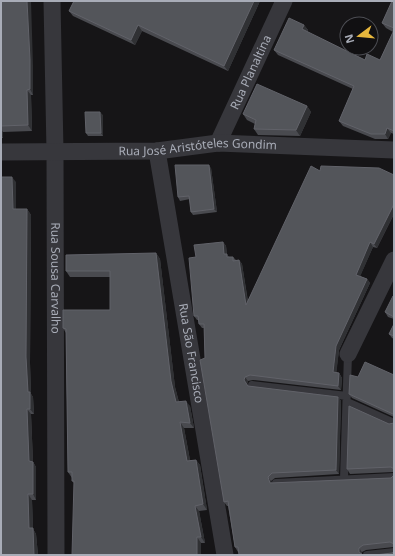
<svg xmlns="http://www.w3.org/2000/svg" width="395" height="556" viewBox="0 0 395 556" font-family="'Noto Sans',sans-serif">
  <rect width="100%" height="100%" fill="#161517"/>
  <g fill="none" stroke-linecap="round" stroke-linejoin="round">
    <path stroke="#37373c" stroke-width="8" d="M252,385l95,11
      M347,402l47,21
      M344,479l4,-125
      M276,483l118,-6
      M367,555l27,-3"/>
    <g stroke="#37373c" stroke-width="17">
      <path id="s1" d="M52,1l3,150 1,404"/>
      <path id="s2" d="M218,143l66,-142"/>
      <path id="s3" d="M157,151l68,404"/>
      <path id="s4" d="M1,152l156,-1 61,-8 176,7"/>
      <path d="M348,354l46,-94"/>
    </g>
  </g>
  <path fill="#494a4f" d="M1,1l32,65v29h-2l1,36 -29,1v6h-2z
    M74,1h186l-32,70 -86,-40 -7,14 -62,-29 -4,-5z
    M394,1v133l-3,-1 -3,6h-13l-32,-13 -4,-5 14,-32 -75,-34 -4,-5 30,-25 4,5 -1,2 58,28h15l13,-28 -7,-4 -4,-5z
    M307,106l4,6 -11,24 -42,-1 -4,-6 1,-5 -8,-4 -4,-6z
    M103,115v21h-15l-2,-3z
    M211,168l6,44 -24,3 -2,-3 -1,-13 -10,2 -2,-4z
    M320,171l74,4v39l-17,34 -4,-1 -13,29 7,3 3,4 -31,67 -3,23h3l3,5 -1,12 -88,-10 -5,1 -1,3 1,2 90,11 3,4 -2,73 -64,4 -4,3 1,2 119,-5 3,-3v72l-28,3 -4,2h-124l-3,-5 -7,-41h-1l-3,-4 -19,-144 -1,-30h-2l-3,-4v-4h-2l-3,-4 2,-59 27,-15 3,4 1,9 2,2h4l3,3h3l3,4 6,37z
    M16,182v27h11l4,6 -1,148 1,31 2,3 1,17h-3l2,48 3,5v33h-4l1,29 3,5 2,21h-37z
    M156,253l4,6 15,128 4,15 11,4 4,22h-10l6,32h6l4,5 7,45 -8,1 6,32h-4l-127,-60 -2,-2v-3l-4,-6 -2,-139 -3,-5 47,-18v-33h-40l-4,-6z
    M394,297v22l-6,-2 -3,-5z
    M394,324v15l-2,-1 -3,-4z
    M394,375v42l-42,-19 -3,-4 9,-17z
    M394,423v49l-44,2 -3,-5 42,-45z"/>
  <path fill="#303134" d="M27,1h4l2,65v29l-3,-6z
    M254,1h6l-32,70 -4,-5z
    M138,25l4,6 -7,14 -4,-5z
    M304,25l4,5 -2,4 -4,-5z
    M27,90l4,5 1,36 -4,-6z
    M307,106l4,6 -11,24 -4,-6z
    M100,112l3,3v21l-2,-3z
    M387,128l4,5 -3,6 -3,-5z
    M1,129l2,3v6l-2,-3z
    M209,165l2,3 6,44 -3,-3z
    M12,177l4,5v32l-3,-5z
    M394,204v10l-17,34 -3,-4z
    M27,209l4,6 -1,148 1,31 2,3 1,17 -4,-5 -2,-17 -2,-35z
    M223,242l3,4 1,9 3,3v4l-6,-8z
    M370,242l3,5 -14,32 -3,-4z
    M156,253l4,6 15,128 5,20 -4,-5 -5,-21z
    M239,260l3,4 7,46 -3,-5z
    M367,279l3,4 -31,67 -3,27 -3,-5 3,-26z
    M339,373l3,5 -1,12 -3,-4z
    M245,377l3,4 -1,4 -3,-5z
    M338,397l3,4 -2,73 -3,-4z
    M186,401l4,5 4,22 -4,-5z
    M27,409l4,5 2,48 3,5v33l-3,-6 -4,-33z
    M180,422l4,6 7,38 -4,-5z
    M196,460l4,5 7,45 -4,-6z
    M268,477l3,4 2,7 -3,-5z
    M28,494l4,6 1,29 3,5 2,21h-4l-5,-27z
    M195,506l4,5 6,32 -4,-6z
    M197,537l4,6v12h-4z
    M359,548l3,4v3l-3,-3z"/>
  <path fill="#53555a" stroke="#616269" d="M1,1h26l3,59v29l-3,1 1,35 -27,1z
    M74,1h180l-30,65 -86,-41 -7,15 -62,-29z
    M392,1h2v27l-12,-5z
    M289,18l15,7 -2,4 63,31 2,-6 13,6 14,-30v101l-7,-3 -2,6h-14l-32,-13 15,-35 -80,-36z
    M257,84l50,22 -11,24 -42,-1 2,-9 -13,-6z
    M85,112h15l1,21h-15z
    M175,165h34l5,44 -23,3 -2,-16 -11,1z
    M311,166l9,5 1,-5 58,2 15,7v29l-20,40 -4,-2 -14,33 11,4 -31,67 -3,26 6,1 -1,13 -88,-11 -5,2 -1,3 4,6 90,11 -2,73 -64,3 -4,4 2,6 121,-5 3,-3v69l-4,-2 -27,3 -4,3v4l4,3h-124l-1,-8h-3l-7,-46 -4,1 -24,-142 5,-2 -1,-34h-5l-1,-8h-4l-5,-58 7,-1 -2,-12 29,-3 1,12h3v3h6v4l6,-1 7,45z
    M1,177h11l1,32h14l-1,148 2,35h2v17h-3l2,52 4,1v32h-5l1,34h4l1,27h-33z
    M156,253l15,128 5,21 10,-1 4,22 -10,-1 7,39 9,-1 7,44 -8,2 6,31h-4v18h-125l2,-74h-2v-9h-4l-2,-143 -3,-1v-18h47v-39h-44v-16z
    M393,296l1,1v20l-9,-5z
    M394,324v12l-5,-2z
    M365,362l29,13v40l-1,-1 -44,-20 1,-19 8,2z
    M349,406l40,18 5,-1v46l-3,-2 -44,2z
    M394,552v3h-19l17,-2z"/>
  <g text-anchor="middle" stroke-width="3" stroke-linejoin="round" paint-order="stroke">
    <g font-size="12" fill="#a8acb7" stroke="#111012">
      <text dy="4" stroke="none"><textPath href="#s2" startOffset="78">Rua Planaltina</textPath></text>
      <text dy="4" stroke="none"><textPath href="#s4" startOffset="197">Rua José Aristóteles Gondim</textPath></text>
      <text dy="4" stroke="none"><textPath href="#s1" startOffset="277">Rua Sousa Carvalho</textPath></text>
      <text dy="4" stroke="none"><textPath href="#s3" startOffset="205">Rua São Francisco</textPath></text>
    </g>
  </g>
  <rect width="395" height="556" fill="none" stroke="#a8acb7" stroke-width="4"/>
  <g transform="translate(359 36) rotate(254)"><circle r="19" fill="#111012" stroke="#4d4e54"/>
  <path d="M0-3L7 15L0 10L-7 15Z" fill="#e7b73d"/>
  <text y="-6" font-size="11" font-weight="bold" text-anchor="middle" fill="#a8acb7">N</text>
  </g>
</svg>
